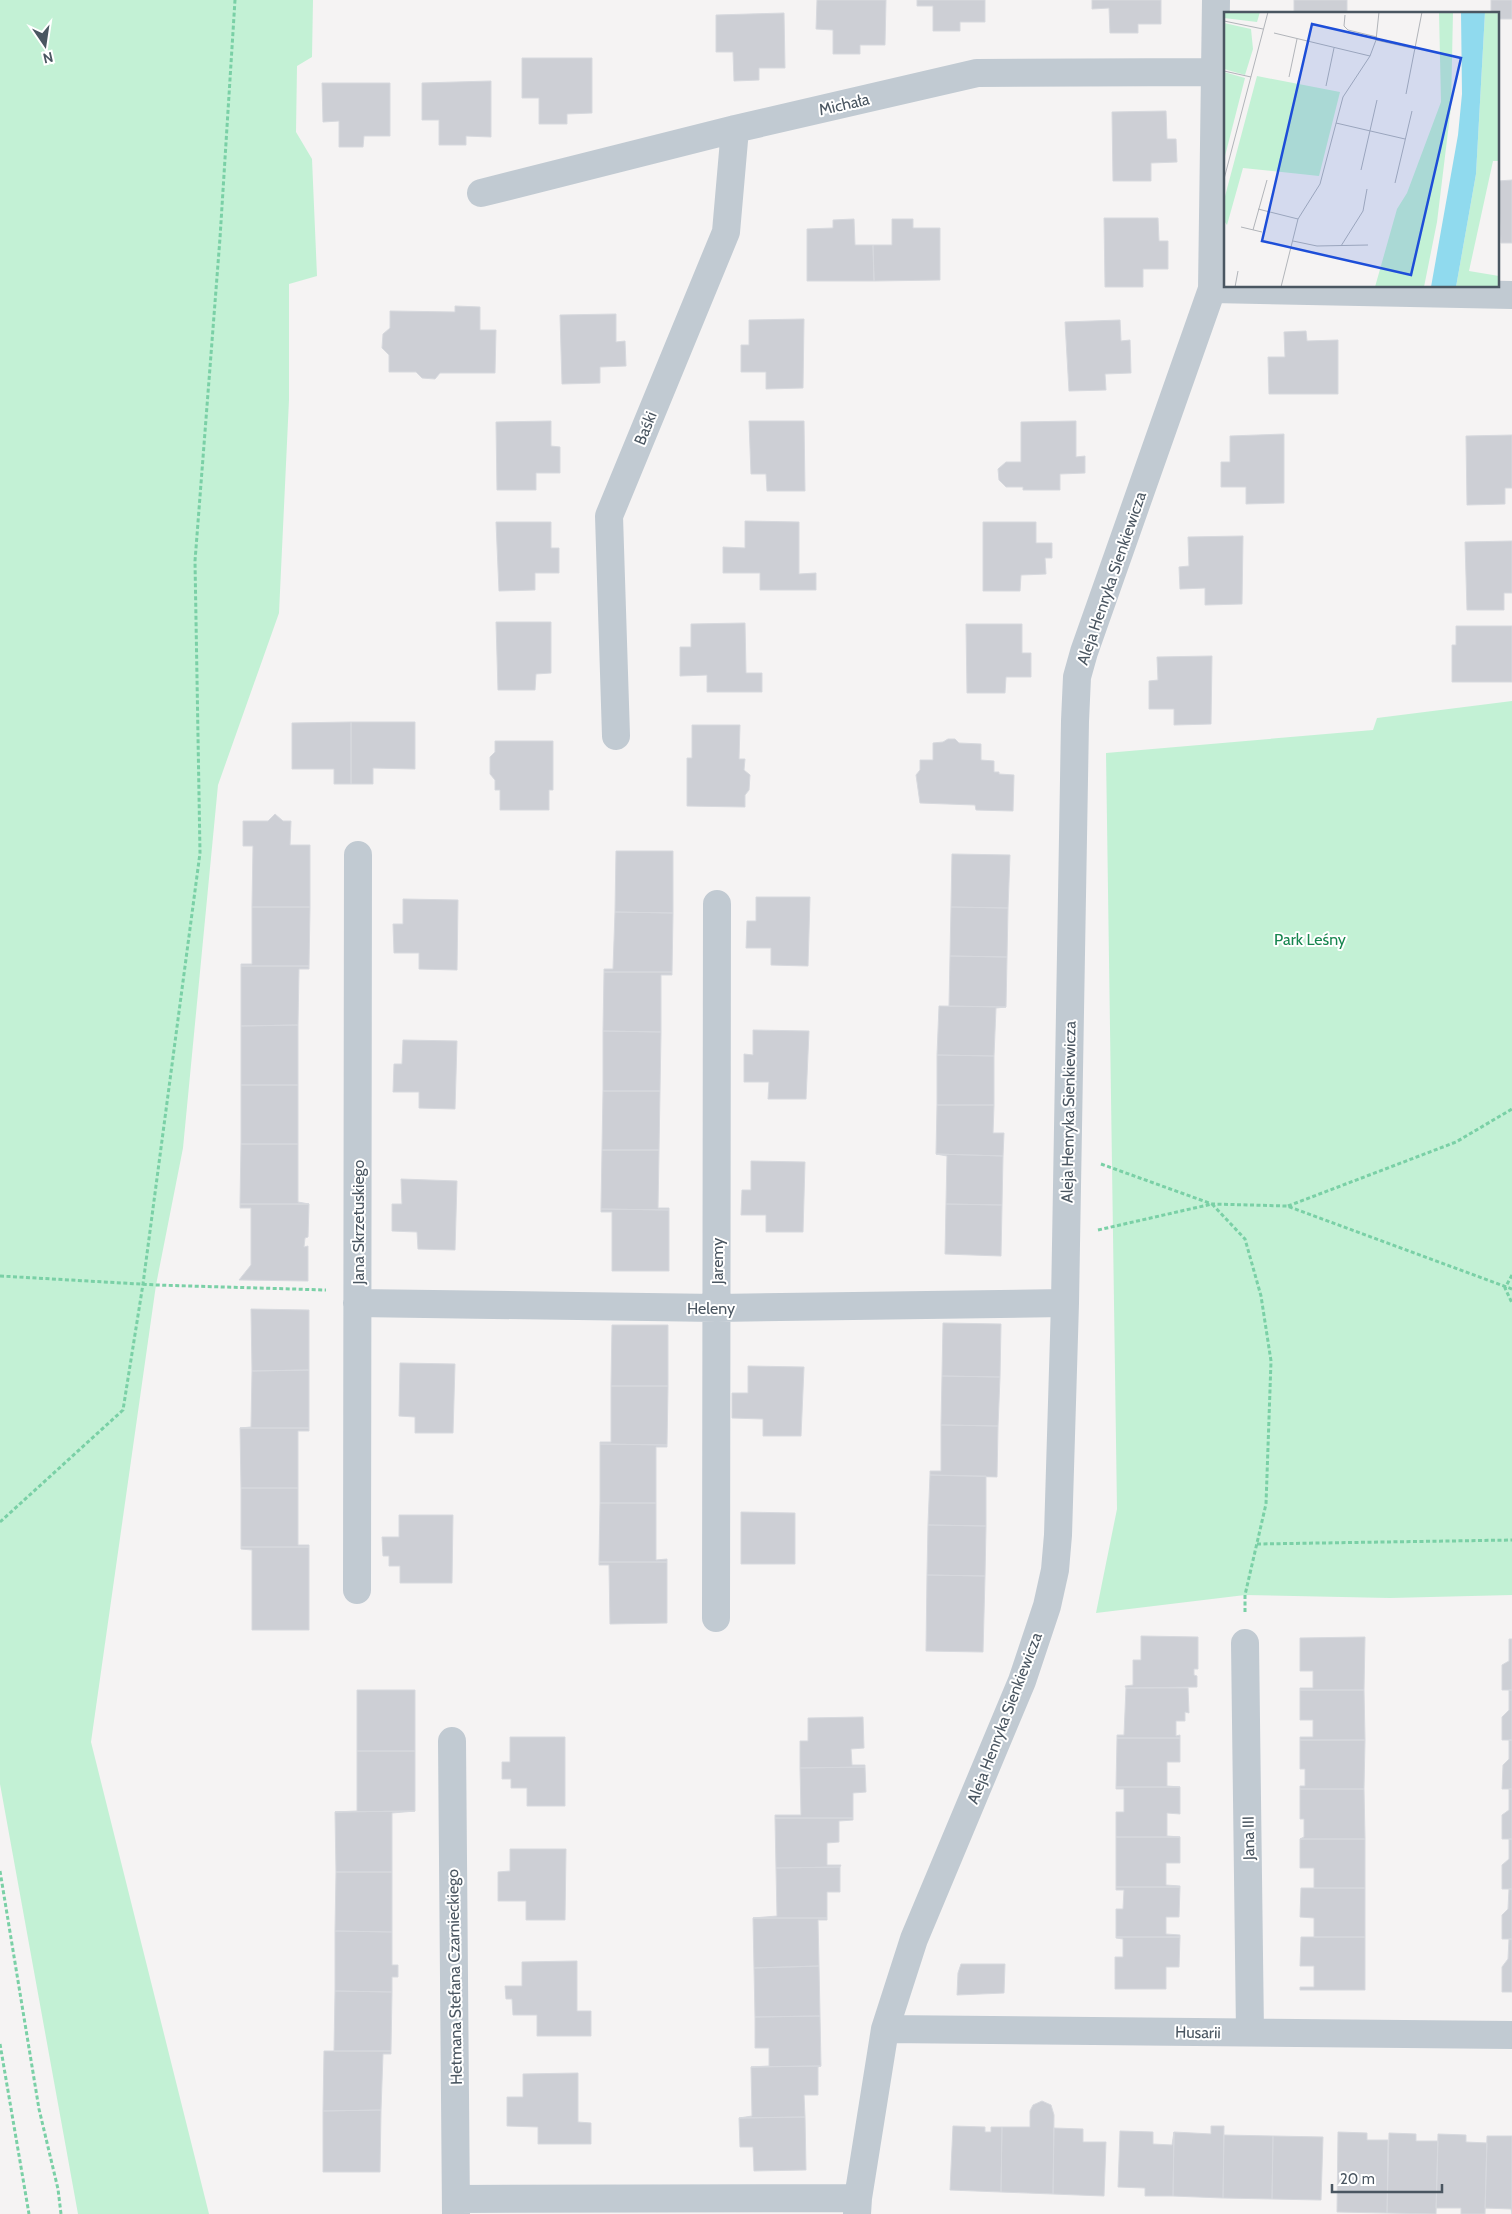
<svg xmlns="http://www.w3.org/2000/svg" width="1512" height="2214" viewBox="0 0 1512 2214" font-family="Cabin,sans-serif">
  <rect width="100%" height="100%" fill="#f5f3f3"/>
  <path fill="#c3f1d5" d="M0,0h313l-1,57 -15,9 -1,66 16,27 5,117 -28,8v116l-10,213 -61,172 -35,363 -27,137 -65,457 118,472h-131l-78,-430z
    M1512,701v894l-122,3 -145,-3 -149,18 21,-104 -11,-756 267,-23 4,-12z"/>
  <path fill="#cdcfd5" stroke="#d7d9de" d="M817,0h69l-1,45h-25v9h-27v-24l-17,-1z
    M917,0h68v22h-25v9h-27v-25h-16z
    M1092,0h69v24h-23v9h-28l-1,-25 -17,1z
    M1294,0h53v14h-53z
    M1491,0h21v19h-14v-5h-7z
    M784,13l1,55h-26v12l-25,1 -1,-29h-17v-37z
    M522,58h70v55l-25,1v10h-28v-26h-17z
    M491,81v56l-25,-1v9h-27v-25h-17v-37z
    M322,83h68v53h-26l-1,11h-24v-26l-16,1z
    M1166,111l1,28h9l1,23 -26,1v18h-38l-1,-69z
    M1512,180v63h-11l-3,-62z
    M1104,218h54l1,23h9v28h-25v18h-38z
    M854,219l1,26h18l1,36h-67v-52l26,-1v-8z
    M892,219h21v9h27v52l-66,1 -1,-36h19z
    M455,306l25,1v23h16l-1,43h-55l-5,6 -13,-1 -6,-6h-27v-17l-7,-7 1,-14 7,-6v-17l65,1z
    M616,314v28l9,-1 1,25 -26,1v16l-38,1 -2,-69z
    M804,319l-1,69 -37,1v-17h-25v-27h8v-25z
    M1120,320l1,21 9,-1 1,33 -26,1 1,16 -37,1 -4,-69z
    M1306,331l1,10 31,-1v54h-69l-1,-37h17l-1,-25z
    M551,421v25l9,1v26h-24v17h-39l-1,-68z
    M749,421h55l1,70h-38l-1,-17h-15z
    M1076,421v36l9,-1v17l-25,1v16h-37v-3h-17l-7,-7 -1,-11 8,-7h15v-40z
    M1284,434v69l-38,1v-17h-25v-25h9v-26z
    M1512,435v53h-7v16l-38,1 -1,-69z
    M745,521l54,1v52l17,-1v17h-56v-17h-37v-26l22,1z
    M496,522h55v26h8v25h-24v17l-36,1z
    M983,522h53v21h16v15h-7l1,16 -25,1 -1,16h-37z
    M1243,536l-1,68 -37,1v-17l-25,1 -1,-22 10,-1 -1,-29z
    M1512,541v52h-8v17h-37l-2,-68z
    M496,622h55v51l-15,1 -1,16h-37z
    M745,623l1,50h16v19h-55v-17l-27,1v-29h11v-23z
    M966,624h56v29h9v24h-25l-1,16h-38z
    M1456,626h56v56h-60v-37h4z
    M1212,656l-1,68 -37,1v-16h-25v-28l9,-1 -1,-23z
    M351,722v62h-17v-15h-42v-46z
    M351,722h64v47l-42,-1v16h-22z
    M692,725h48l-1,34h6l-1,11 6,5 -1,15 -4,5v12l-58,-1v-48h5z
    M948,739h7l4,4 22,1v16l13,1v11h5v2l15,1 -1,36 -37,-1 -1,-5 -55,-2 -4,-28 4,-5v-10h13v-17l10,-1z
    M495,741h58v49h-4v20h-49v-20h-5v-10l-5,-6v-17l5,-5z
    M275,814l8,7h8l-1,24h20v62h-58l1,-61h-10v-25h25z
    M616,851h57v62l-58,-1z
    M952,854l58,1 -2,53 -57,-1z
    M756,897h54l-2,69 -37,-1v-17h-25l1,-27h9z
    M403,899l55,1 -1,70 -38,-1v-16h-25l-1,-29h10z
    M252,907h58l-1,59h-68v-2h11z
    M951,907l57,1 -1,49 -57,-1z
    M615,912l58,1 -1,59h-68v-3h9z
    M950,956l57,1 -1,50 -57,-1z
    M241,966h68v3h-10l-1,56 -57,1z
    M604,972h68v3h-11v57l-58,-1z
    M939,1006l67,1 -10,1 -2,48 -57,-1z
    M298,1025v60h-57v-59z
    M753,1030l56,1 -3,68h-38l1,-17h-25v-28l9,1z
    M603,1031l58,1 -1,59h-57z
    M403,1040l54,1 -2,68 -36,-1v-16h-26l1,-28h8z
    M937,1055l57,1v49h-57z
    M241,1085h57v59h-57z
    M603,1091h57l-1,59h-57z
    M937,1105h57l-1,28h11l-1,23 -67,-2z
    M241,1144h57v58l11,2h-69z
    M602,1150h57l-1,58h11v2l-68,-1z
    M936,1154l67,2 -1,49 -56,-1 1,-48z
    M751,1161l54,1 -2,70h-37v-17h-25l1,-25h9z
    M401,1179l56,2 -2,69 -37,-1 -1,-17 -25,-1v-27h10z
    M240,1204h69l-1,33 -3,1 -1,9 4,-1v35l-69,-1 12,-15v-57h-11z
    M946,1204l56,1 -1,51 -56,-2z
    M601,1209l68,1v61h-57v-59h-11z
    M251,1309l58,1v60l-57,1z
    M943,1323l58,1 -1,53 -58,-1z
    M612,1325h56v61h-57z
    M400,1363l55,1 -2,69h-38v-16l-16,-1z
    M748,1366l56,1 -3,69h-38v-17l-31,-1v-25h16z
    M309,1370v58h-69l11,-1 1,-56z
    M942,1376l58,1 -2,49 -57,-1z
    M611,1386h57l-1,59 -67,-1v-2h11z
    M941,1425l57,1 -1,51 -67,-2v-4h11z
    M240,1428h69v3h-11v57h-57z
    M600,1444l67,1v2h-11v56h-56z
    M930,1475l56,1v50l-58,-1z
    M241,1488h57v57h11v2h-68z
    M600,1503h56v57l11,-1v3h-68z
    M741,1512l54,1v51h-54z
    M399,1515h54l-1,68h-52v-17h-11v-10h-6l-1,-19h17z
    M928,1525l58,1 -1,50 -58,-1z
    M241,1547h68v83h-57v-80l-11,-1z
    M599,1562h68v61l-57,1 -1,-59h-10z
    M927,1575l58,1 -2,76 -57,-1z
    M1141,1636l57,1v32h-4v6l3,1v11l-71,1 -1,-2 8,-1v-25h8z
    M1365,1637l-1,53h-64v-2h13v-17h-13v-33z
    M1509,1639h3v51h-10v-25l7,-4z
    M1126,1688h62l1,25 -4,-1v9h-9v15l4,-1v3h-63v-3h7z
    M357,1690h58v61h-58z
    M1300,1690h64l1,50h-65v-3h13v-17h-13z
    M1509,1690h3v50h-10v-23l7,-7z
    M863,1717l1,31 -13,1 1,16h13v2l-65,1v-27h8v-23z
    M510,1737h55v69h-38v-18h-16v-9h-9v-17h8z
    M1117,1738h63v24h-13v24l13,1h-64z
    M1300,1740h65l-1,49h-64v-3h5v-17h-5z
    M1509,1740h3v49h-10l1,-24 6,-6z
    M357,1751h58v60l-80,1 22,-1z
    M865,1767l1,25 -13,1v25h-78v-3h26l-1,-47z
    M1116,1787h64v27l-13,-1v23l13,1h-64v-25h8v-23h-8z
    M1300,1789h64l1,50h-65l4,-2v-18h-4z
    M1509,1789h3v50h-10v-24l7,-5z
    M415,1811l-23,2v59h-56l-1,-60z
    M775,1818h78v2l-14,1v21l-12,1v22h14l-1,2 -64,1z
    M1116,1837h64v26h-14v22l14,1v1h-64z
    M1300,1839h65v49h-51v-20h-14z
    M1509,1839h3v50h-10v-24l7,-6z
    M510,1849h56l-1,71h-39v-19h-28v-29l12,-1z
    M840,1867v25h-13v26h-74l24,-2 -1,-48z
    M336,1872h56v60l-57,-1z
    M1116,1887h64l-1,30h-13v17l14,1v2h-64v-28h7l1,-19h-8z
    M1301,1888h64v49h-51v-19l-14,-1z
    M1509,1889h3v50h-10v-24l6,-6z
    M753,1918h74v2h-9l1,46 -65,2z
    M335,1931l57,1v33h6v12h-6v15l-57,-1z
    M1116,1937h64l-1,30h-13v22h-51v-32h8v-18l-7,-1z
    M1301,1937h64v53h-65v-3h14v-21h-14z
    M1509,1939h3v53h-10v-25l6,-8z
    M577,1961v50h14v25h-54v-21h-24l-1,-16h-6l-1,-13h17v-24z
    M961,1964h44l-1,29 -47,2 1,-22z
    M819,1966l1,50 -65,1 -1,-49z
    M335,1991l57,1 -1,59h-57z
    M820,2016l1,50 -70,1 18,-1v-18h-14v-31z
    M324,2051h67v3h-8l-2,56 -58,1z
    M821,2066l-3,1v28h-14l1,22 -66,1 13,-2 -1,-49z
    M578,2073v49l13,1v21h-53v-17l-31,-1v-29h16v-23z
    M1042,2101l9,4 3,10 -1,79 -52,-2 1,-65h28v-16l3,-6z
    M381,2110l-1,62h-57v-61z
    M805,2117l1,53 -52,1 -1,-24h-13l-1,-29z
    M953,2126l32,1v5h6v-5h11l-1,65 -51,-2z
    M1211,2126h13l-1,72 -50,-2 1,-64 37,2z
    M1054,2128l29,1v13h23l-2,54 -51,-2z
    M1120,2131l33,1v12l19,1 2,-13 -1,64h-28v-8l-27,-1z
    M1338,2132l29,1v7h21l-1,73 -50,-1z
    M1389,2133l27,1v7h22l-2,73 -49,-1z
    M1438,2134l28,1v7l21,1 -2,71h-24v-6h-25z
    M1224,2135l49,1 -1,63 -49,-1z
    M1273,2136l50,1 -2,63 -49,-1z
    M1487,2136h25v78l-1,-5 -26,-1z"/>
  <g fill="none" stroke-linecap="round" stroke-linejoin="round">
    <path stroke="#7ad0a6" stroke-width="3" stroke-dasharray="4 2.5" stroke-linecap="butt" d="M1101,1164l111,40 75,2 225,83
      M1288,1206l168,-64 56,-33
      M1098,1230l114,-26 33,35 16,57 10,65 -5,143 -21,91v17
      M1512,1275l-7,13 7,15
      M0,1276l156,9 170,5
      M0,1522l123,-112 20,-126 57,-431 -5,-292 25,-323 15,-238
      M1257,1544l255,-4
      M0,1871l39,238 19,80 3,25
      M0,2044l29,170"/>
    <path stroke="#c1cad2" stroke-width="28" d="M481,193l254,-64 242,-56 237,-1
      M1212,289l300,6
      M616,736l-7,-220 117,-284 9,-103
      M357,1303l360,5 348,-5
      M357,1590l1,-735
      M716,1618l1,-714
      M1245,1643l5,389
      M452,1741l4,473
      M885,2029l627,6
      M456,2199l402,-1
      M857,2214l1,-16 27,-169 29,-90 108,-258 25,-75 8,-36 3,-35 7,-232 10,-582 2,-44 7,-25 128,-363 4,-289"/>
  </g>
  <g text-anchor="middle" stroke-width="4" stroke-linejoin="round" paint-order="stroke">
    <g font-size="16" fill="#4a5661" stroke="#fff">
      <text transform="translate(844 104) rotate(-13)" y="6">Michała</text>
      <text transform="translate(645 428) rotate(-68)" y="6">Baśki</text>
      <text transform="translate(1111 578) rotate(-71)" y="6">Aleja Henryka Sienkiewicza</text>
      <text transform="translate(1068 1112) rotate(-89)" y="6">Aleja Henryka Sienkiewicza</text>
      <text transform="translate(358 1222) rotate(-90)" y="6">Jana Skrzetuskiego</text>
      <text transform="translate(717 1261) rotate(-90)" y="6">Jaremy</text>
      <text x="711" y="1314">Heleny</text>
      <text transform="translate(1004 1718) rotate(-69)" y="6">Aleja Henryka Sienkiewicza</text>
      <text transform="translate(1248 1838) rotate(-91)" y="6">Jana III</text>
      <text transform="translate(454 1977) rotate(-91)" y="6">Hetmana Stefana Czarnieckiego</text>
      <text transform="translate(1198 2032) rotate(1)" y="6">Husarii</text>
    </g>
    <g font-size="16" fill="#17864f" stroke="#fff">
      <text x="1310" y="945">Park Leśny</text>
    </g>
  </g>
  <g transform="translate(1224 12)">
    <rect width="275" height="275" fill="#f5f3f3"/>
    <path d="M0,0h36l-3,10 -33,-4zM215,0h14l-2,95 -14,115 -13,65h-49l22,-78 10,-16 34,-91zM261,0h14v149h-6l-24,110 30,5v11h-43l20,-113zM0,11l27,6 2,20 -8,26 -21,-6zM0,60l21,6 -21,82zM33,64l83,16 -21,84 -76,-8 -16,57 -3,-4v-21z" fill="#c3f1d5"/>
    <path d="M237,0h24l-9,162 -20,113h-25l27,-152 4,-41z" fill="#90daee"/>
    <path fill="none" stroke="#b1b4b9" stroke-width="1" d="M121,3l-1,11 4,4 29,7M0,9l39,8M50,21l96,23M152,28l40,9M0,59l27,6M65,65l8,-38M102,74l8,-38M182,82l16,-82M112,111l69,16M137,158l16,-70M0,167l44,-167M171,171l17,-72M34,197l40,10M17,215l21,5M29,218l14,-50M69,229l24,5 51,-1M117,234l22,-35 4,-22M11,275l3,-16M57,275l17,-68 22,-35 23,-87 27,-41 6,-16 3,-28"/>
    <path fill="#1d4ed8" fill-opacity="0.15" stroke="#1d4ed8" stroke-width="2.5" d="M88,12l149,34 -50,217 -149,-34z"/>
    <rect width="275" height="275" fill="none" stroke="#4a5661" stroke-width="2.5"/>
  </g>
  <g transform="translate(45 45) rotate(167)" stroke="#ffffff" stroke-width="4" paint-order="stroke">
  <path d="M0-4L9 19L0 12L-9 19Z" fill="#4a5661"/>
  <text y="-8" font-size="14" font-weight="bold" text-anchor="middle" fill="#4a5661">N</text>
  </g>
  <path d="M1332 2184v8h110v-8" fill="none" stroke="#4a5661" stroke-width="2.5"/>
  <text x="1340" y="2184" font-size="15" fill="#4a5661" stroke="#ffffff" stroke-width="4" paint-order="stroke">20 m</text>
</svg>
